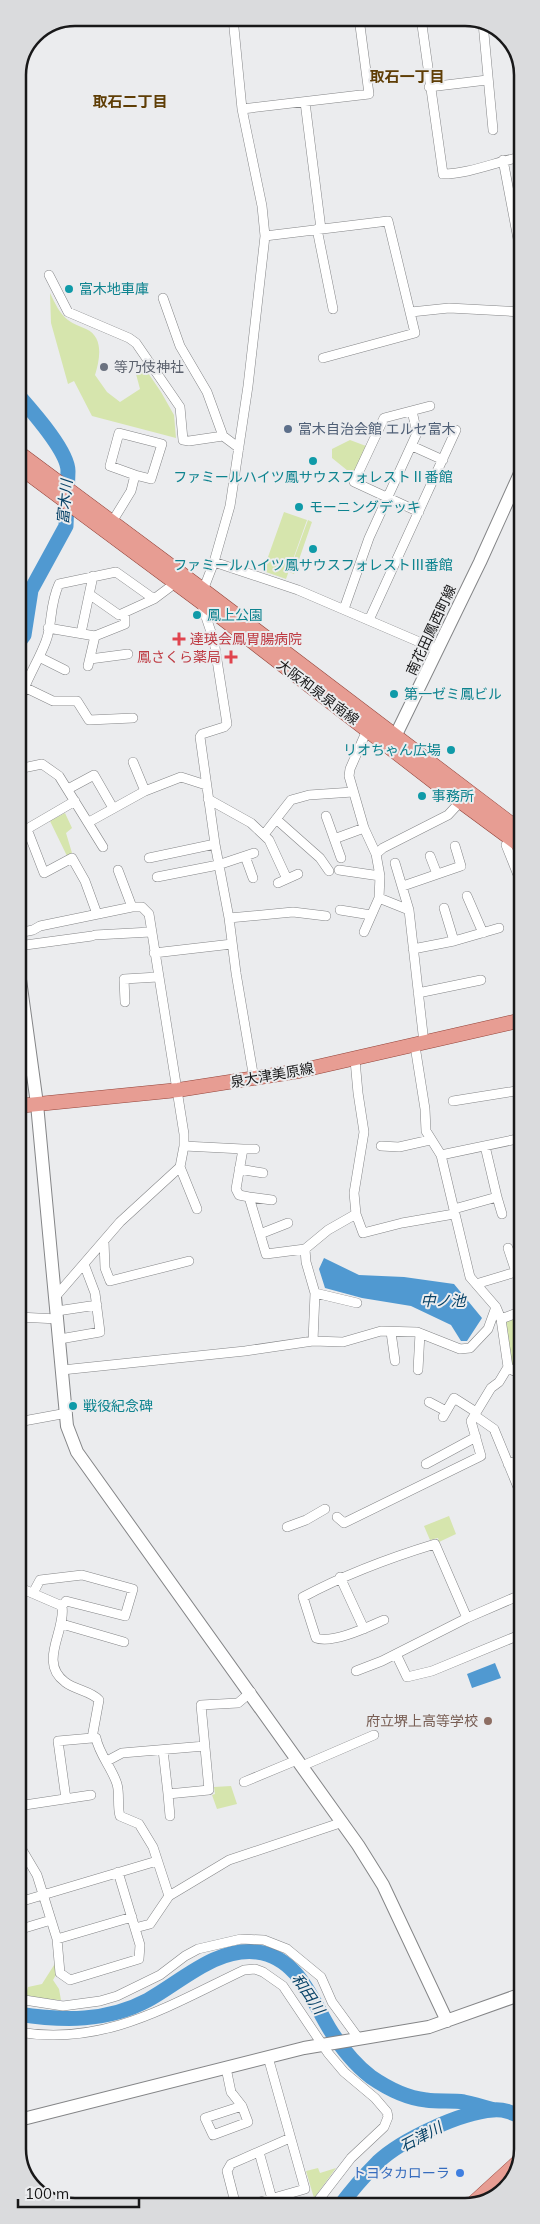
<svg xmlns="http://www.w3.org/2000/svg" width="540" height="2224" viewBox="0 0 540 2224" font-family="Mulish,'Noto Sans JP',sans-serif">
  <rect width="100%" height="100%" fill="#ebecee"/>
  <path fill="#d6e5ad" d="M50,293c5,10 9,20 18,27 5,4 12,6 18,9 18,8 14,30 9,46l12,17 13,10 20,-13 -4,-15 8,-7 17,25 13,23 2,23 -84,-22 -18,-35 -6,3 -17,-61z
    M350,440l16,6 -13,29 -21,-17v-9z
    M284,512l23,8 -21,59 -23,-8z
    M308,520l4,2 -18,52 -5,-2z
    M65,813l7,15 -6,5 6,20 -5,3 -17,-35z
    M522,1316v51l-7,1 -3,-2 -6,-44z
    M449,1516l7,18 -17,8 -1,-4 -8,2 -6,-14z
    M231,1786l6,18 -20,5 -5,-14 3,-1 -1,-7z
    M56,1962l1,11 -4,7 6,9 2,11 -21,-1 -14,-4 2,-8 14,-3z
    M318,2168l2,5 16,-5 -22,30 -8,-27z"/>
  <path fill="#5099d1" d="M324,1258l35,17 45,2 50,7 28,34 -15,23h-6l-10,-16 -40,-19 -49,-8 -37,-10 -6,-19z
    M495,1663l6,15 -29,10 -5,-14z"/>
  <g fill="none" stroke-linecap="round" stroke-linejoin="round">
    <path stroke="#5099d1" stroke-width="15" d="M18,395c14,16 50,56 50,76l-2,55 -35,64 -7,45 -6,8
      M18,2014c45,7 89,8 130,-14 33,-18 68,-53 109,-48 40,5 54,46 72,76 11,18 25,36 42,49 16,11 36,21 55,23 13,2 26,0 38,2 10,2 20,5 30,8
      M340,2206c11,-15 25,-31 38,-44 23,-22 83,-50 115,-52 11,-1 20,3 29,7"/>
    <defs>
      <path id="street" d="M421,18l22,156c26,0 52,-12 78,-17
        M483,23l10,107
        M429,87l58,-7
        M305,102l16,127
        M242,109l127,-15 -10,-76
        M503,160l15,79 4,2
        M317,229l16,80
        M265,236l123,-15 27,112 -92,25
        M49,275l19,37 61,26 7,5 44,64 3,33 6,1 34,-5
        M163,298l17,48 27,46 16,44 16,12
        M411,312l38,-4 73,4
        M412,446l31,14
        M419,512l-65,-30 30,-64 46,-12
        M112,522l19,-31 4,-16 -25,-9 9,-33 43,11 -11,35 -16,-4
        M214,562l84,28 140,60
        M202,593l12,-31 16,-56 18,-120 17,-150 -3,-30 -20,-97 -9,-91
        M89,594l30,21 35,-16 24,-18
        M202,605l12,36 13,83 -3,3 -22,7 -2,3 15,107 14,74 7,55 18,106
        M344,609l25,-71 48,-105 -5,-22
        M369,620l87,-190
        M48,628l47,8 30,-12v-10
        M81,633l12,-57
        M39,657l26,13
        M90,659l38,-5
        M88,666l7,-30
        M24,687l29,14h24l12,19 44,-2
        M18,710c4,-25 19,-45 28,-69 7,-19 3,-35 13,-57l57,-12 38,27
        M367,730l-17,39 -1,7 15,52 12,26
        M133,762l12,29
        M18,769l24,-5 17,12 44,71
        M68,789l26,-14 19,33
        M208,799l43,24 18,17 18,39
        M326,816l15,42
        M276,819l44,39 9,13
        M89,822l56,-31 36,-14 25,8
        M27,829l17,44 28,-15 13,23 12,33
        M18,831l9,-2 48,-28
        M266,832l25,-32 18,-5 44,-3
        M510,838l-4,7 16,40
        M334,839l30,-11
        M245,856l8,22
        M430,856l7,18
        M149,858l66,-14
        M395,863l14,47
        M118,870l14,37
        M339,870l41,6
        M157,877l61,-12 36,-12
        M278,883l20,-9
        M403,886l58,-20 -6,-20
        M467,896l16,37
        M444,908l10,33
        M340,910l31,5
        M229,918l64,-6 33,4
        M364,932l15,-34
        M18,933l15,-3 7,-4 92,-19h10l7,7 35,220v12l-4,21 -60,55 -64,74
        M95,935l56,-3
        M18,946l74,-10
        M413,949l41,-8 45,-13
        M154,953l78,-9
        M418,993l63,-13
        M125,1002l-1,-23 34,-2
        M518,1021l4,11
        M424,1043l-15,-133 -30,-12 1,-22 -4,-22 7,-6 65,-33 13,-14
        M415,1046l10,63 1,22 15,24 29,122 26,30 5,12 7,48 6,4 8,-1
        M355,1060l3,33 6,39 -10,61 2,21 7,19 39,-10 52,-9
        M453,1101l69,-11
        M184,1146l59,3 -7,40 3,6 10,2 17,57 39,-5
        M381,1146l18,1 31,-7
        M485,1146l12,51
        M243,1149h12
        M441,1155l81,-17
        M180,1167l17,42
        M239,1169l24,4
        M249,1197l23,3
        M454,1209l43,-12 5,17
        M260,1234l28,-11
        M104,1241l1,27 5,13 79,-20
        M508,1248l8,24
        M476,1284l40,-12 2,4 4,-1
        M315,1293l42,10
        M57,1311l40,-6
        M18,1317l40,2
        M501,1319l21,-8
        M391,1332l4,29
        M60,1339l40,-7 -5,-39 -11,-29
        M313,1341l2,-48 -9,-31 -1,-13 23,-19 28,-16
        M62,1370l183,-19 68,-10 30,1 38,-11 36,1 43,17 10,-1 18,-19 8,-22
        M418,1370l2,-37
        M429,1402l17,9
        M474,1415l20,14 28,68
        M443,1417l11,-19 22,14
        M18,1422l49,-9
        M426,1464l50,-27
        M508,1464l14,-5
        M337,1517l7,6 137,-67 -10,-35 20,-33 8,-6 9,-15
        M287,1527l19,-7 19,-11
        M340,1577l24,52
        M18,1587l44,19c4,25 -24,56 3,76 10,8 26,9 34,18l-7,38h4c3,16 16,30 21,46 3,10 0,22 3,32l19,8 14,23 16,49
        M33,1593l7,-13 42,-5 51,14 -8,27 -59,-15 -4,5
        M384,1620c-16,7 -51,24 -68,18l-13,-41c43,-23 86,-39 132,-53l32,74
        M62,1624l62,18
        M396,1654l11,23 25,-6 90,-37
        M356,1671l26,-10 85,-43 51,-22 4,5
        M163,1750l5,44
        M107,1761l15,-8 83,-7
        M302,1766l72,-31
        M244,1782l53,-22
        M66,1799l-8,-58 34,-3
        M18,1806l73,-11
        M170,1816l-2,-22 41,-4 -8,-85 37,-2 13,-11
        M18,1843l19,32 20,64 3,34 10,7 69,-21 1,-14 -22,-73
        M26,1900l131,-39
        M135,1928l15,-4 19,-28 60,-36 114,-38
        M18,1930l33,-10
        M57,1939l75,-22
        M18,1999l45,7 37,-5 17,-5 43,-21 25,-19 13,-7 43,-10 23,1 23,9 34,28 11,25 27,37
        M18,2032c86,15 152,-27 226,-62l11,-1 8,3 20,14 45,67 16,19 31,26 12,14 1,5 -4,10 -33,31 -37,48
        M226,2068l5,24 11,14 6,16 -35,13 -8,-17 37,-12
        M259,2152l13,47
        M236,2206l-9,-35 4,-7 59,-26
        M246,2206l59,-17 -37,-132"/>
      <path id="secondary" d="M391,745l89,-183 42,-93
        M18,965l19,139 30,322 10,26 281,393 25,40 64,136
        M19,2120l285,-72 125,-21 93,-33"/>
      <path id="primary" d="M18,452l184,137 320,243
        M18,466l183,136 237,183 84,62
        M18,1106l160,-16 121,-19 223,-51
        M471,2205l47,-43"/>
    </defs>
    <use href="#street" stroke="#848587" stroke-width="10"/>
    <use href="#secondary" stroke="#848587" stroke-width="14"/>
    <use href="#primary" stroke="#94443a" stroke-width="15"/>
    <use href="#street" stroke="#fff" stroke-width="9"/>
    <use href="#secondary" stroke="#fff" stroke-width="12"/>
    <use href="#primary" stroke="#e79d93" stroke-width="14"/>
  </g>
  <g fill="#0f9aa8" stroke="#ebecee" stroke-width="2">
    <circle cx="69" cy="289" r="5"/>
    <circle cx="313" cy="461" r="5"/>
    <circle cx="299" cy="507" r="5"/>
    <circle cx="313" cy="549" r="5"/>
    <circle cx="197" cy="615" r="5"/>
    <circle cx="394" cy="694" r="5"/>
    <circle cx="451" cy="750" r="5"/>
    <circle cx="422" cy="796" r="5"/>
    <circle cx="73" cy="1406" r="5"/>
  </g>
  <circle fill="#6b7280" stroke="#ebecee" stroke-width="2" cx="104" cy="367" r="5"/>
  <circle fill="#5c6f8a" stroke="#ebecee" stroke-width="2" cx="288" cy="429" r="5"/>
  <g fill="#e0444e" stroke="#ebecee" stroke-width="2">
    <path d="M176.5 631.5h5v5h5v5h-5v5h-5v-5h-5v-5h5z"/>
    <path d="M228.5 649.5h5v5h5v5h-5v5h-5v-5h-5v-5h5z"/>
  </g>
  <circle fill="#8d6e63" stroke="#ebecee" stroke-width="2" cx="488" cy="1721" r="5"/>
  <circle fill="#3f7fe0" stroke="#ebecee" stroke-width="2" cx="460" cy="2173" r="5"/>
  <g text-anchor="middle" stroke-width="4" stroke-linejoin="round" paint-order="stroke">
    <g font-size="14" fill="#0d838f" stroke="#ebecee" text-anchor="start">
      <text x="79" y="294">富木地車庫</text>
      <text x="313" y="482" text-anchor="middle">ファミールハイツ鳳サウスフォレストⅡ番館</text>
      <text x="309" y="512">モーニングデッキ</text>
      <text x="313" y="570" text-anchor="middle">ファミールハイツ鳳サウスフォレストⅢ番館</text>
      <text x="207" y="620">鳳上公園</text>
      <text x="404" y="699">第一ゼミ鳳ビル</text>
      <text x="441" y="755" text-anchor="end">リオちゃん広場</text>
      <text x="432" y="801">事務所</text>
      <text x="83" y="1411">戦役紀念碑</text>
    </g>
    <g font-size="14" fill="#5b616d" stroke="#ebecee" text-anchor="start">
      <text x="114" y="372">等乃伎神社</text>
    </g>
    <g font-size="14" fill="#4e5e75" stroke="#ebecee" text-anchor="start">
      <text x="298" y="434">富木自治会館 エルセ富木</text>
    </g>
    <g font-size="14" fill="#181819" stroke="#ebecee">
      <text transform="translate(431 630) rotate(-65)" y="5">南花田鳳西町線</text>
      <text transform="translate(318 692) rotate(37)" y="5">大阪和泉泉南線</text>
      <text transform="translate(272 1075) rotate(-10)" y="5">泉大津美原線</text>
    </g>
    <g font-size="14" fill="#be3a42" stroke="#ebecee" text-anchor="start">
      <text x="190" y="644">達瑛会鳳胃腸病院</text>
      <text x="221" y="662" text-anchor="end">鳳さくら薬局</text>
    </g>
    <g font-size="14" fill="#785e54" stroke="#ebecee" text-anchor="end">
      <text x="478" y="1726">府立堺上高等学校</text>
    </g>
    <g font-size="14" fill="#366cbe" stroke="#ebecee" text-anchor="end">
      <text x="450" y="2178">トヨタカローラ</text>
    </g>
    <g font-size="15" font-weight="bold" fill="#5f3e06" stroke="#ebecee">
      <text x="407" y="82">取石一丁目</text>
      <text x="130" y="107">取石二丁目</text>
    </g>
    <g font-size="15" font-style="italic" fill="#074267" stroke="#ebecee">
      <text transform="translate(65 502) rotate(-85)" y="5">富木川</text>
      <text x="443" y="1306">中ノ池</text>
      <text transform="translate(308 1994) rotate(56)" y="5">和田川</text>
      <text transform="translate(421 2137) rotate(-28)" y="5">石津川</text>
    </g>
  </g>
  <path d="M0 0H540V2224H0ZM75 26H465A49 49 0 0 1 514 75V2149A49 49 0 0 1 465 2198H75A49 49 0 0 1 26 2149V75A49 49 0 0 1 75 26Z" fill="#dadbdd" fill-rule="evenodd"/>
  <path fill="none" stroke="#181819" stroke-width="2.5" d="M75 26H465A49 49 0 0 1 514 75V2149A49 49 0 0 1 465 2198H75A49 49 0 0 1 26 2149V75A49 49 0 0 1 75 26Z"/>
  <path d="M18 2199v8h121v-8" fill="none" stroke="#181819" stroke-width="2.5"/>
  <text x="25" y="2199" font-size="15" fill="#181819" stroke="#ebecee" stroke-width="4" paint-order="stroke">100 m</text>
</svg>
